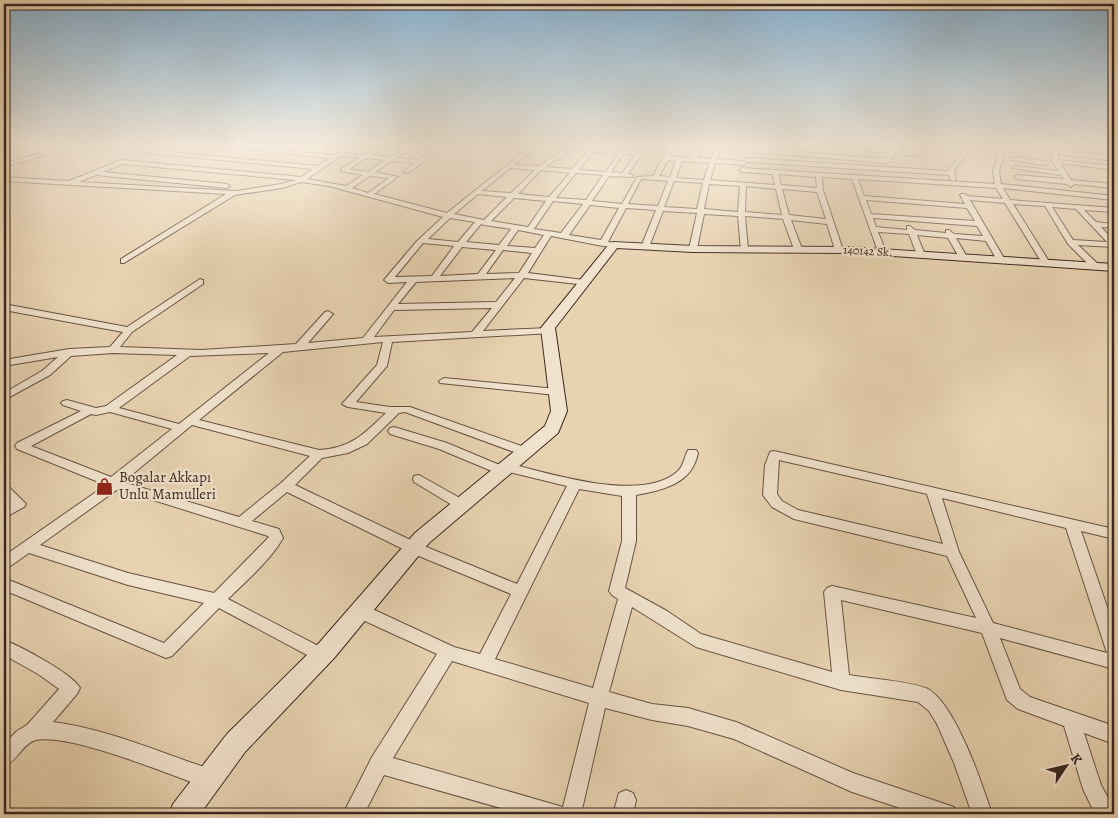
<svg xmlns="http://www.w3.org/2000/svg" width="1118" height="818" viewBox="0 0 1118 818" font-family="Alegreya,serif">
  <rect width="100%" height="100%" fill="#e8d3b1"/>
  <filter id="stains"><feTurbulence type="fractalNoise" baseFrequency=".004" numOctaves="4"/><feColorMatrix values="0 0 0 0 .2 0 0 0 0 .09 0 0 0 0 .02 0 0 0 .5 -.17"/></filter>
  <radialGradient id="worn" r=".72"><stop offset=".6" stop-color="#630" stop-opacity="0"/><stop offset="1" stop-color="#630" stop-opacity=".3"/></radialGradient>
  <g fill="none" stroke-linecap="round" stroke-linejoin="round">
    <defs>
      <path id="minor" d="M69,146h8l-73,21v-4z
        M212,146h17l105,9 3,-2 1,-5h-12l-3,-2h24l-3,2 -1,5 21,2 16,-9h6l-15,9 18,2 15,-9 -4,-2 66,1 15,-1 -15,5 -26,-2 -32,24 -5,-1 11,-9 -22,-2 -17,11 23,5 -24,17 73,19 84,-67h6l-23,19 25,1 28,-18h-16l-3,-2h28l14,2 2,-2h6l-2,3 24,2 3,-5h6l-4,5 12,1 4,-6h6l-19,28 5,1v2l-24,-1 -17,25 30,3 15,-27 16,-1 16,-30h6l-5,10 21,2 7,-12h6l-7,12 14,1 6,-13h6l-7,13 28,2 3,2 -3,2 -29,-2 -5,17 65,5 -3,-11 -30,-2 -3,-2 3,-2 253,16 -2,-13 8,-25h6l-8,25 2,13 113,12v4l-111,-12 7,12 104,8v4l-30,-2 12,12 18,2v4l-13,-1 13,14v6l-36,-2 21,20 1,2 -4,2h-3l-25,-25 -23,-38 -32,-2 37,59 -4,2 -4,-2 -37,-60 -35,-3 35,60 -1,2h-6l-12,-21 -30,-3 11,19 -4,2 -4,-2 -11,-19 -31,-3 8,20 -4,2 -4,-2 -8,-21 -31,-2 8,20 -7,2 -27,-75 -30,-2 1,13 20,60 -4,2 -4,-2 -8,-26 -36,-4 11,29 -4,2 -4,-2 -11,-30 -38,-3 3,33 -7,2 -3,-35 -34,-2 -7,35 -4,2 -4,-2 8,-36 -34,-2 -14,36 -4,2 -4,-2 15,-37 -30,-2 -18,34 9,1v4l-14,-1 -52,-10 -23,37 56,7 3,1v4l-63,-7 -41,53 66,-3 3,1v4l-160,9 -5,24 -31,36 34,5h20l120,42 2,3 -2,3h-8l-117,-43 -6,1 -32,31 -19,9 -26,5 -27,27 124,59 98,40 50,-98 -58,-14 -6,3 -4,-1 -60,-25 -49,-15 -2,-3 2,-3 4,-1 53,16 55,23 5,-3c42,10 135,41 171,8 6,-6 6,-14 10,-21h8l2,3c-6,31 -35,37 -62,42v46l-11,47 42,23 34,23 131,38 -8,-80 3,-4 5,-2 144,32 -29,-62 -153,-37 -22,-12 -9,-12 2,-30 5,-13 4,-1 340,78v10l-33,-8 33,96v42l-114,-31 20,51 10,8 84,29v18l-30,-11 17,52 12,22 1,7h-19l-12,-25 -19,-63 -46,-17 -11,-9 -25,-67 -141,-33 8,75c17,3 66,7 79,14 28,16 54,95 64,125h-20l-18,-51 -17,-39 -8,-13 -11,-9 -77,-12 -145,-43 -64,-40 -23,85 43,12 36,4 48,14 117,51 101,34 3,7h-39l-66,-22 -118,-53 -46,-13 -36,-6 -47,-12 -24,106h-59l-138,-39 -20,39h-21l29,-57 65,-103 -83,-38 -2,-5 2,-5 6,-2 6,2 88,41 26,7 31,-60 -102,-42 -122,-60 -35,29 27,8 4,9c-13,23 -36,42 -55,61l100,52 2,5 -2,5 -6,2 -103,-55 -47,48 -6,2 -162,-68v-12l160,65 40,-40 -76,-18 -99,-32 -20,14 -5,2v-13l102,-71 -89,-36 -2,-3 2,-3 64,-32 -18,-6 -2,-2 2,-2 4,-1 29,8 10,-2 71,-51 -64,-2 -42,3 -21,19 -46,25v-7l38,-22 16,-14 -54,9v-6l65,-11 41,-2 13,-15 -119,-22v-6l123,23 73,-48 3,1v4l-71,48 -12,15 81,3 95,-6 29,-32 3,-1 5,3 -25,29 55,-5 44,-56 -19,1 -4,-3 33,-39 26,-24 -114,-31 -28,-4 -19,6 -47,7 -111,68h-3v-4l105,-65 -222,-13v-4l65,4 52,-21 180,17 12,-8 -166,-16 2,-3 169,16 12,-8zM411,148l22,1 -15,11 -22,-2zM572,150l16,1 -16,18 -27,-2zM593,152l25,2 -12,18 -27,-2zM623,154l12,1 -13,18 -11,-1zM341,156l18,2 -18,11v2l22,4 -17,11 -39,-7zM366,158l19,2 -17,12 -19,-3zM668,160h8l-6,17 -11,-1zM682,161l27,2 -5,17 -28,-2zM122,164l174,16 -15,4 -45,7 -157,-9 17,-7 131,13 3,-2 -3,-2 -124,-12zM510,168l25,2 -24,23 -29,-2zM541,170l29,3 -21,24 -31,-3zM576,173l27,2 -17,25 -30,-2zM779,174l37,3 1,11 -36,-3zM370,176l19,2 -21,15 -16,-5zM641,179l27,2 -10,25 -30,-2zM858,179l138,9 7,11 -36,-3 -2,-2h-4l-1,1 5,9 -101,-8zM674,181l29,2 -6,26 -33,-2zM709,184l31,2 -2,26 -34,-3zM746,186l30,3 6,26 -37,-3zM782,189l35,3 9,27 -37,-4zM478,194l29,3 -23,23 -30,-6zM514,198l32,3 -18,26 -37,-6zM866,200l101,8 8,13 -104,-7zM553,201l30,3 -22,29 -27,-4zM590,205l29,3 -18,32 -32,-5zM1052,207l24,2 31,33 -34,-2zM450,218l25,4 -17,20 -30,-3zM873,218l104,8 6,10 -29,-2 -5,-4h-3v3l-31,-3 -5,-4h-3v4l-31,-3zM481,224l3,1 27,4 -12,16 -33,-3zM518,230l26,5 -9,13 -28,-2zM423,243l31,3 -22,30 -37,1zM462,247l34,3 -18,24 -38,2zM503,250l29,3 -13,20 -33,1zM515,278l-19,24 -98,2 18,-22zM492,308l-20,24 -98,5 20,-27zM383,342l-6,23 -35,39 6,3 38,6c-22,21 -35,35 -67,37l-120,-30 84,-68zM269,353l-90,71 -60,-16 71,-52zM110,412l62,17 -61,48 -80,-31 60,-32 5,1zM192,425l118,31 -29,27 -42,34 -116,-35zM779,460l148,34 16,50 -145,-34 -16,-9 -5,-7zM118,489l150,47 1,1 -55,56 -86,-20 -88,-28zM579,489l43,7v45l-13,50 3,4 6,4 -25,89 -98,-29zM942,498l124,30 41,125 -114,-30 -34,-71zM452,661l137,42 -26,104 -170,-49z
        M818,146h18l56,4 6,-4h6l-5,5 14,1 10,-6h6l-15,10 -19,-2 -4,7 -6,2 -133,-11 -3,-2 3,-2 133,11 4,-6z
        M967,146h6l-19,24 2,9 -3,2 -3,-2 -1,-4 -202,-13 -3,-2 3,-2 201,13z
        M1055,150l3,2v8l56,6v4l-54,-7 11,17 43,4v4l-40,-4 -3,3 -4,-3 -50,-5 -3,-2 3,-2 47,4 -3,-4 -49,-7 3,-2 43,5 -6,-10v-9z
        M1012,157l33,4 3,2 -3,2 -35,-5v-2z
        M444,378l112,11 5,3 -5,3 -116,-12 -1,-2z
        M419,475l48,27 2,3 -2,3h-10l-43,-26 -1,-3 1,-3z
        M4,485l5,2 17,17 -2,3 -20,11v-11l6,-4 -6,-6z
        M4,640c16,6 69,34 76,48l-3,6 -24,28c54,7 106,30 157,47l7,3 3,7 -3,7 -7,3c-37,-13 -139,-56 -174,-49 -13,3 -19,22 -32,26v-22l13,-13 10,-6 32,-36 -21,-15 -34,-19z
        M626,790l7,3 3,7 -3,14h-20l6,-21z"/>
      <path id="tertiary" d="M1009,146h16l89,11v4l-102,-13z"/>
      <path id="secondary" d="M614,242l79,4 156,1 265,17v7l-265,-18 -156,-1 -76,-4 -62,80 12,83 -9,22 -129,110 -94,114 -90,95 -45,62h-31l4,-10 54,-70 92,-91 96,-110 130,-107 6,-15 -10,-83 69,-85z"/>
    </defs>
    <use href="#minor" stroke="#665345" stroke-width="2"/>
    <use href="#tertiary" stroke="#665345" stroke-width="2"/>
    <use href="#secondary" stroke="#3b2821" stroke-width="2"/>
    <use href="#minor" fill="#f0e2cc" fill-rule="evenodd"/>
    <use href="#tertiary" fill="#f0e2cc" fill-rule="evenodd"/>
    <use href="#secondary" fill="#f0e2cc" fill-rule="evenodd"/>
  </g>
  <linearGradient id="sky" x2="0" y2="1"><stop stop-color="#89b4d4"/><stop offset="0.56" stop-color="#f5ebdc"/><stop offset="1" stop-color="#f5ebdc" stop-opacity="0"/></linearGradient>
  <rect width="1118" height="260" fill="url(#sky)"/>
  <defs>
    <symbol id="shop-bare" viewBox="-9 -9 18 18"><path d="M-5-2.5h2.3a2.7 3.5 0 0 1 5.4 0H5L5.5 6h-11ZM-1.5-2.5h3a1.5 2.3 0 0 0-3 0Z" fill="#8f2418" stroke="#f0e2cc" stroke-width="2.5" paint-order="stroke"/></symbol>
  </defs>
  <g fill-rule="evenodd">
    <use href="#shop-bare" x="92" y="474" width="25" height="25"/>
  </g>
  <g text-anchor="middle" stroke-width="4.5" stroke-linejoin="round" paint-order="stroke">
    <g font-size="12" fill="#3b2821" stroke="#f0e2cc">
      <text transform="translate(868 251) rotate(3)" y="4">140142 Sk.</text>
    </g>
    <g font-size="15" fill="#3b2821" stroke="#f0e2cc" text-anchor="start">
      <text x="119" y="482">Bogalar Akkapı<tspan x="119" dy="17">Unlu Mamulleri</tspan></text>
    </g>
  </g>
  <rect width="1118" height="818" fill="none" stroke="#e8d3b1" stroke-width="20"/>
  <rect x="5" y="5" width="1108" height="808" fill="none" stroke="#3b2821" stroke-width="2.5"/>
  <rect x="10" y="10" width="1098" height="798" fill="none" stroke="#3b2821"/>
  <g transform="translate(1066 766) rotate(55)" stroke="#f0e2cc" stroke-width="4" paint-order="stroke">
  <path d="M0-4L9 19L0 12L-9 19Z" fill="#3b2821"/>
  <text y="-8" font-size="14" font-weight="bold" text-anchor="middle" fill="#3b2821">K</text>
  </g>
  <rect width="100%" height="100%" filter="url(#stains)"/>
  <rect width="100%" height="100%" fill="url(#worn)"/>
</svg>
